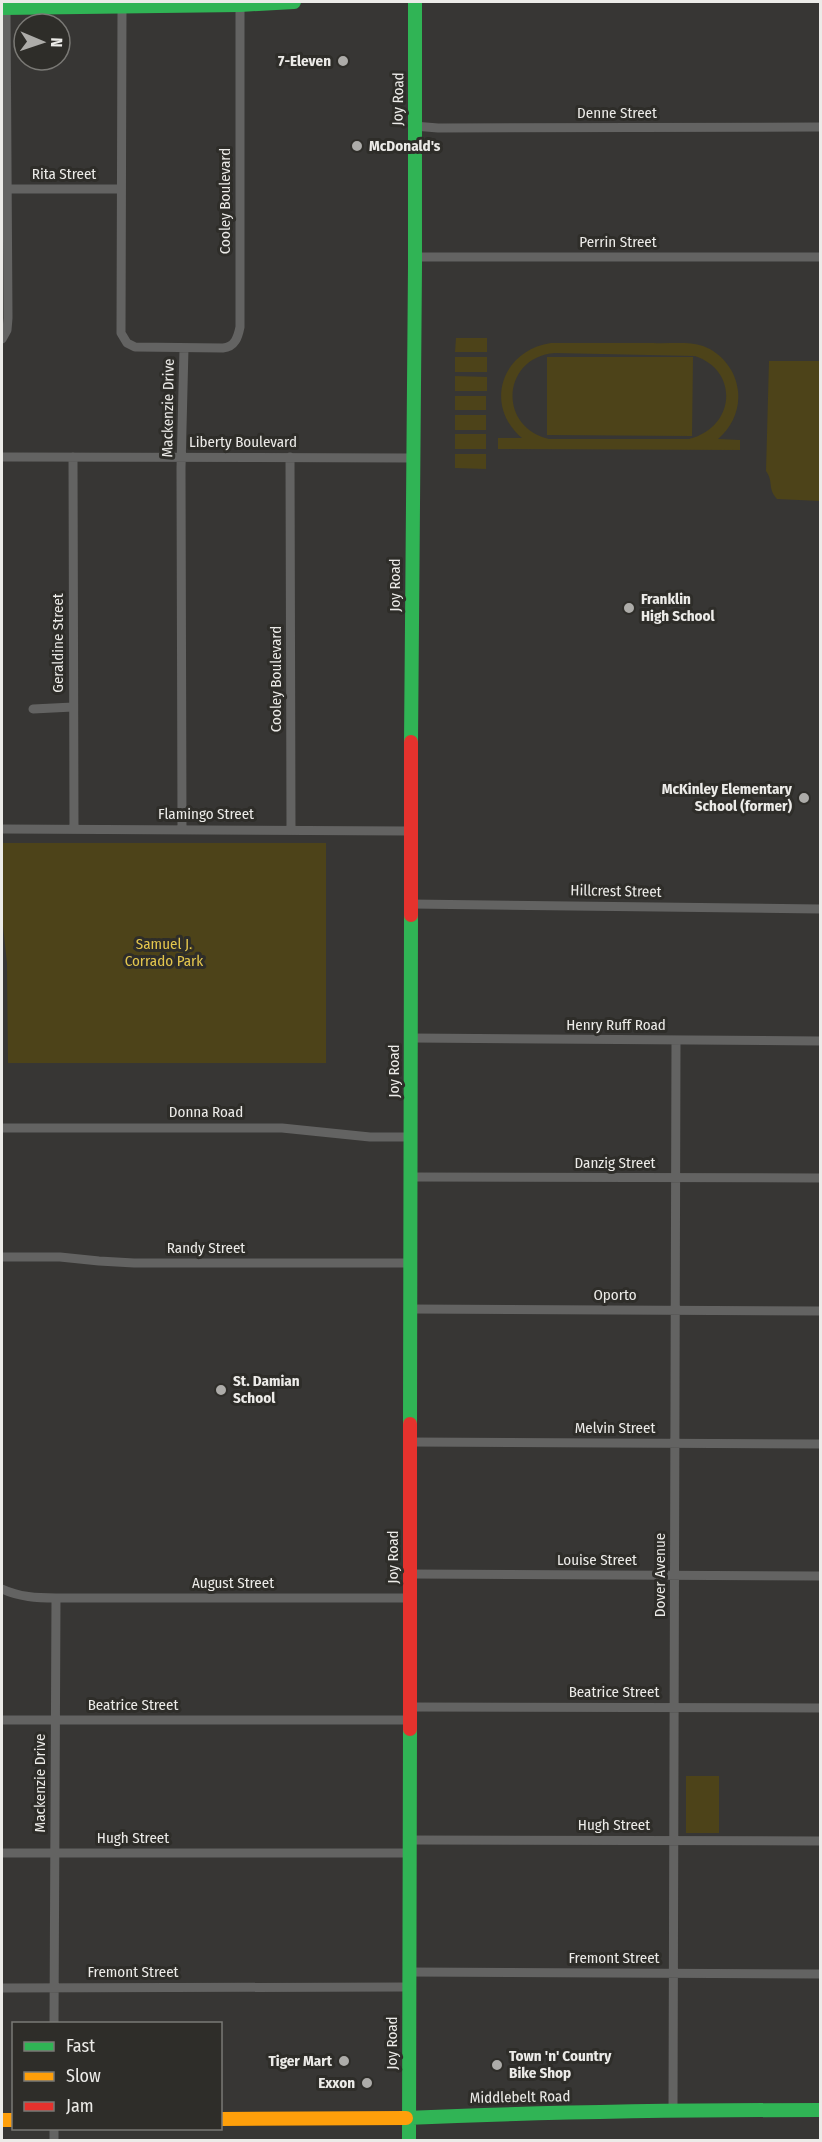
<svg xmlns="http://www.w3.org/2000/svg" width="822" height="2142" viewBox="0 0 822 2142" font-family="'Fira Sans Condensed',sans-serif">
  <rect width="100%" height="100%" fill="#373634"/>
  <path fill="#4d4319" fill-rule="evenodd" d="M456,338h31v14h-32z
    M551,343c34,0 68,0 102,0 16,1 35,-2 50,3 19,7 33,25 35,45 2,19 -6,36 -20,48l22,1v10l-242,-1v-11h24c-39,-33 -20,-88 29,-95zM555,353l140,3c45,15 40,72 -6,83h-140c-52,-12 -47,-82 6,-86z
    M455,357h32v15h-32z
    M547,357h146l-1,79 -145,-1z
    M769,361h51v140l-43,-2c-10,-11 -3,-17 -11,-28z
    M455,376l32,1v14h-32z
    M455,396h31v14h-31z
    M455,415h31v15h-31z
    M455,434h31v15h-31z
    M455,454h31v15l-31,-1z
    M2,843h324v220h-318l-1,-100 -5,-46z
    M686,1776h33v57h-33z"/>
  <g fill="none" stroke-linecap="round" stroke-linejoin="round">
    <path stroke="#636362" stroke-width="9" d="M122,7l-1,326 6,10 8,4 88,1c12,-1 15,-11 17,-21v-322
      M414,126l24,2 382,-1
      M7,189h114
      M415,257h405
      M2,339l5,-9 1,-12 -2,-310
      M2,457l410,1
      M73,457l1,372
      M290,457l1,372
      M33,709l40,-2
      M2,829l408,2
      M182,829l-1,-361 3,-120
      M411,904l409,5
      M411,1038l409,3
      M2,1128h280l88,9h41
      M410,1177l410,1
      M2,1257h58l39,4 35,2h276
      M410,1309l410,2
      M410,1442l410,2
      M409,1574l411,2
      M2,1589c17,8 35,9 54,9h353
      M408,1707l412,1
      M2,1720h406
      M408,1840l412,1
      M2,1853h407
      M408,1972l412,2
      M2,1988l406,-1
      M54,2024l2,-426
      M673,2110l3,-1070
      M54,2128v12"/>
    <path stroke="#30b455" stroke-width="14" d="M2,8l238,-3 54,-3
      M411,742l4,-476v-264
      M410,1424l1,-509
      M406,2118c138,-6 276,-8 414,-8
      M409,2140l1,-411"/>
    <path stroke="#ff9f0a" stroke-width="14" d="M220,2119l186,-1
      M2,2120h12"/>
    <path stroke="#e5322d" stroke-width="14" d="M411,915v-173
      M410,1729v-305"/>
  </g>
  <g fill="#adaca9" stroke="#2e2d29" stroke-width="2">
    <circle cx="343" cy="61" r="6"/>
    <circle cx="357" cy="146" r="6"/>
    <circle cx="629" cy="608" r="6"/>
    <circle cx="804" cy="798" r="6"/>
    <circle cx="221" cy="1390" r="6"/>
    <circle cx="344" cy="2061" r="6"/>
    <circle cx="497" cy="2065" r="6"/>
    <circle cx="367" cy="2083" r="6"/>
  </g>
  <g text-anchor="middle" stroke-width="6" stroke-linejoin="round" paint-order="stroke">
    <g font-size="15" font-weight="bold" fill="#ecebe8" stroke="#2e2d29" text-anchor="end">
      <text x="331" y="66">7-Eleven</text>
      <text x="369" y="151" text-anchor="start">McDonald's</text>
      <text x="641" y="604" text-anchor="start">Franklin<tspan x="641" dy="17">High School</tspan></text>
      <text x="792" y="794">McKinley Elementary<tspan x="792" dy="17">School (former)</tspan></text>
      <text x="233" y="1386" text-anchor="start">St. Damian<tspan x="233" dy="17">School</tspan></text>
      <text x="509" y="2061" text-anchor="start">Town 'n' Country<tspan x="509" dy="17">Bike Shop</tspan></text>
      <text x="332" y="2066">Tiger Mart</text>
      <text x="355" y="2088">Exxon</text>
    </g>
    <g font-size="15" fill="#ecebe8" stroke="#2e2d29">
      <text transform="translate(398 99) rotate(-89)" y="5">Joy Road</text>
      <text x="617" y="118">Denne Street</text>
      <text x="64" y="179">Rita Street</text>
      <text transform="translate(225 201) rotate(-90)" y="5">Cooley Boulevard</text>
      <text x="618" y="247">Perrin Street</text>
      <text transform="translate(168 408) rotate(-89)" y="5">Mackenzie Drive</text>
      <text x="243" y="447">Liberty Boulevard</text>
      <text transform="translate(395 585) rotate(-90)" y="5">Joy Road</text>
      <text transform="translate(58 643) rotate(-90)" y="5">Geraldine Street</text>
      <text transform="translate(276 679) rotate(-90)" y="5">Cooley Boulevard</text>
      <text x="206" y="819">Flamingo Street</text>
      <text transform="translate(616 891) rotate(1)" y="5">Hillcrest Street</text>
      <text x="616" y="1030">Henry Ruff Road</text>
      <text transform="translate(394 1071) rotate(-90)" y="5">Joy Road</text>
      <text x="206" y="1117">Donna Road</text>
      <text x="615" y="1168">Danzig Street</text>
      <text x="206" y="1253">Randy Street</text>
      <text x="615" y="1300">Oporto</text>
      <text x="615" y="1433">Melvin Street</text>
      <text transform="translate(393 1557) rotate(-90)" y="5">Joy Road</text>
      <text x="597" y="1565">Louise Street</text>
      <text transform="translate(660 1575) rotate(-90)" y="5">Dover Avenue</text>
      <text x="233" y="1588">August Street</text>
      <text x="614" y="1697">Beatrice Street</text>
      <text x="133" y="1710">Beatrice Street</text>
      <text transform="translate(40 1783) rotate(-90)" y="5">Mackenzie Drive</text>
      <text x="614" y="1830">Hugh Street</text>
      <text x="133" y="1843">Hugh Street</text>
      <text x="614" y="1963">Fremont Street</text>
      <text x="133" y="1977">Fremont Street</text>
      <text transform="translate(392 2043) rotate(-90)" y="5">Joy Road</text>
      <text transform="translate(520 2097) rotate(-1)" y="5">Middlebelt Road</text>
    </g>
    <g font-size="15" fill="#e4c64d" stroke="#2e2d29">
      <text x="164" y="949">Samuel J.<tspan x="164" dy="17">Corrado Park</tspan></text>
    </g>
  </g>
  <rect width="822" height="2142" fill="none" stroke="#ecebe8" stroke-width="6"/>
  <rect x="12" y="2022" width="210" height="108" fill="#2e2d29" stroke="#7a7975" stroke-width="1.5"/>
  <rect x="24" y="2042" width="30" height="9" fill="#30b455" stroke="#7a7975" stroke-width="1.5"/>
  <text x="66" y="2052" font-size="18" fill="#ecebe8">Fast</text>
  <rect x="24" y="2072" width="30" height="9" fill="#ff9f0a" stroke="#7a7975" stroke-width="1.5"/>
  <text x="66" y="2082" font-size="18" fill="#ecebe8">Slow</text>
  <rect x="24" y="2102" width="30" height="9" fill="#e5322d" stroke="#7a7975" stroke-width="1.5"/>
  <text x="66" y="2112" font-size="18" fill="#ecebe8">Jam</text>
  <g transform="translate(42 42) rotate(92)"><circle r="28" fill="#2e2d29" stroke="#7a7975" stroke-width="1.5"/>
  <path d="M0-4.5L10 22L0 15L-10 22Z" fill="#adaca9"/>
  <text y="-9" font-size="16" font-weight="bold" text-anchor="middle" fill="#ecebe8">N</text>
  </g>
</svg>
